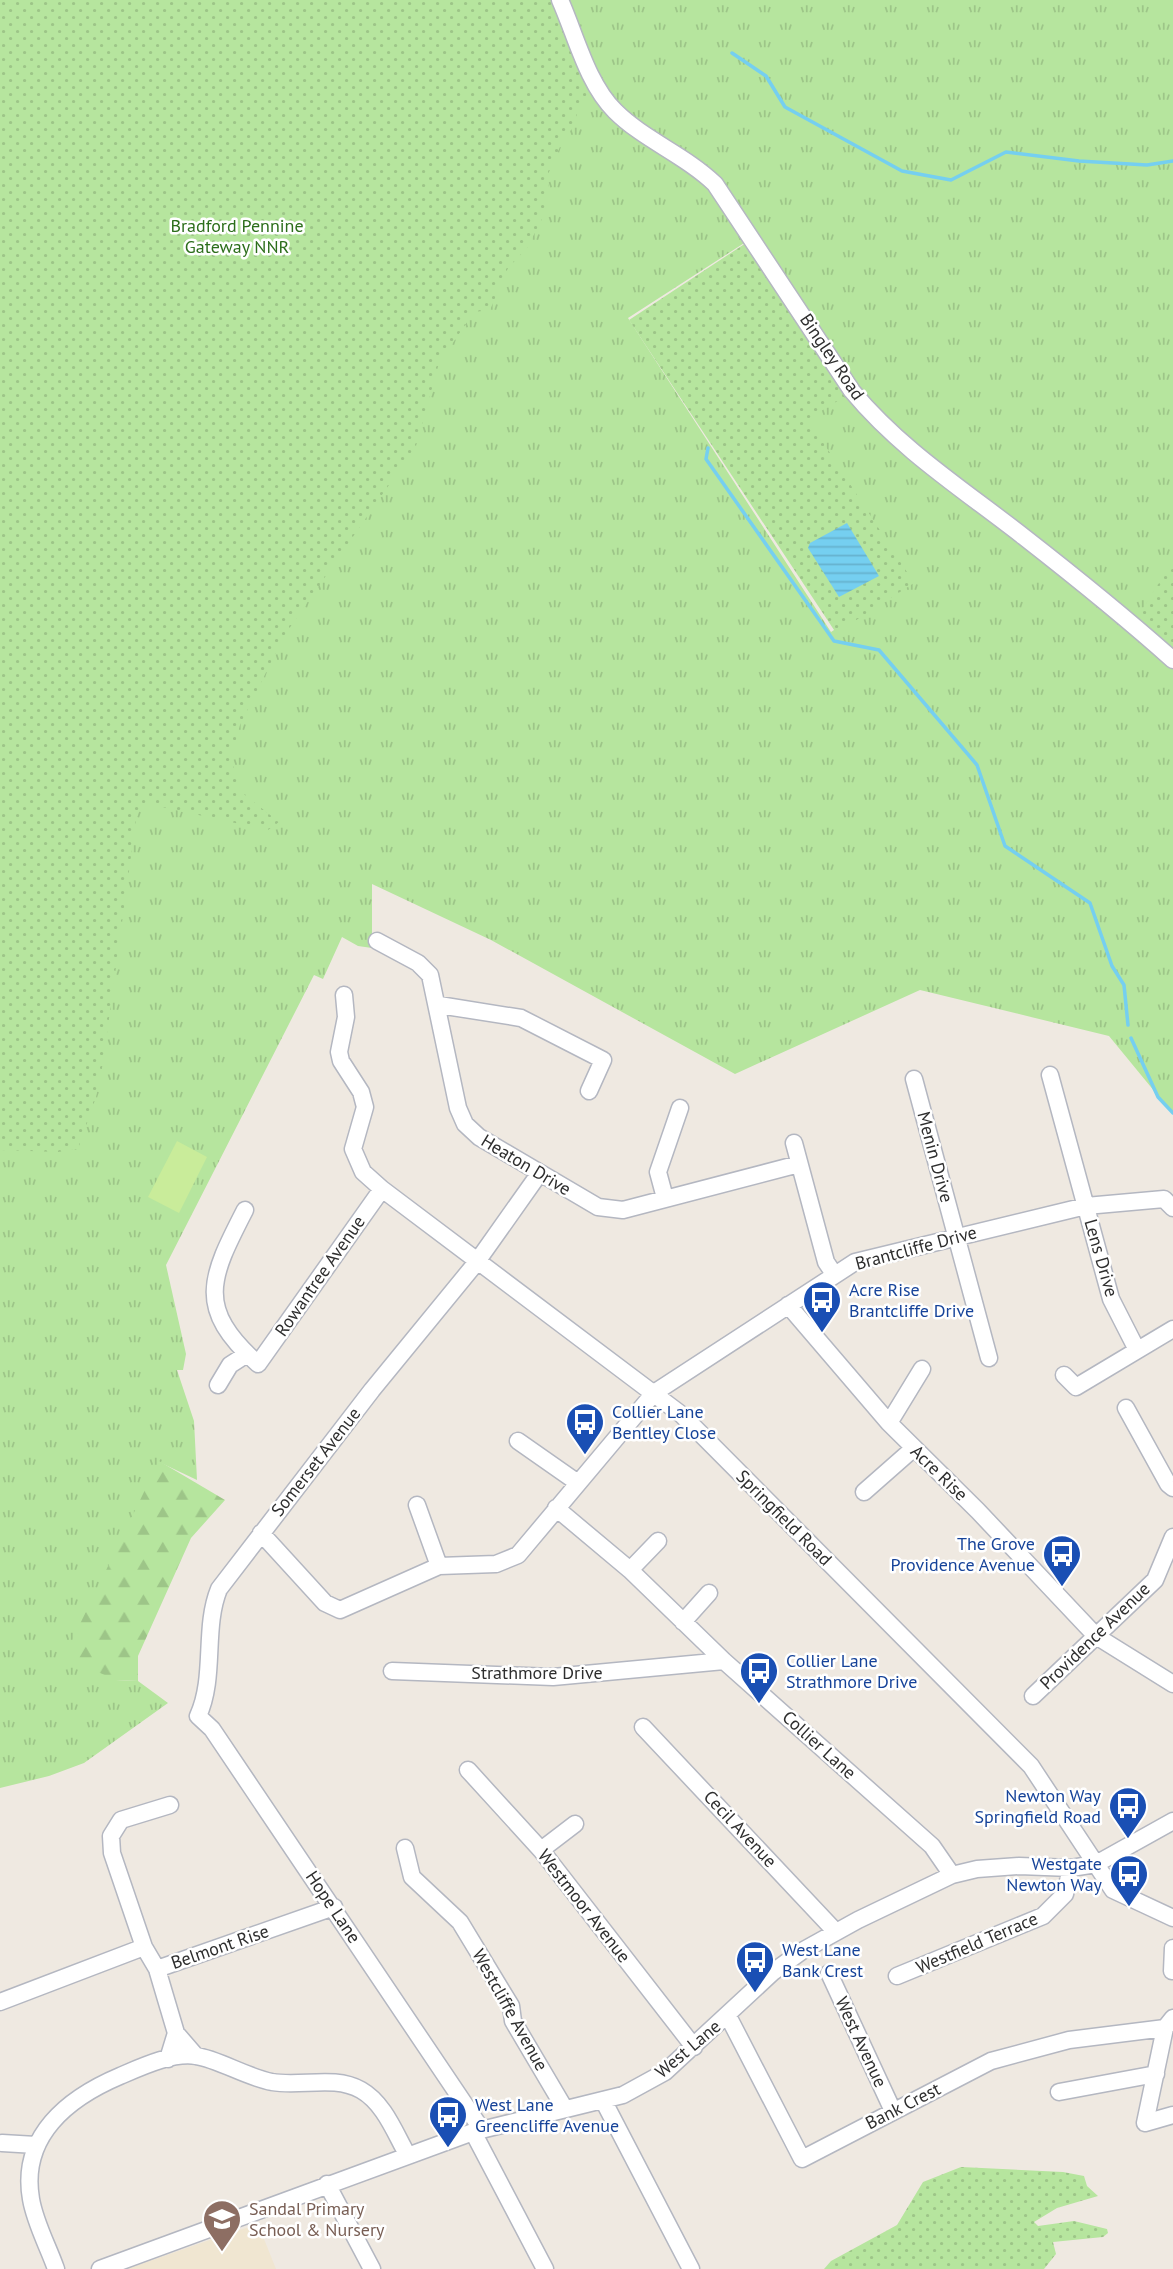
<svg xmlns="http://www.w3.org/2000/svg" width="1173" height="2269" viewBox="0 0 1173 2269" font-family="'PT Sans',sans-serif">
  <defs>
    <pattern id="grass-tufts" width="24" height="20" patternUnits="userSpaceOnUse" patternTransform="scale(1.75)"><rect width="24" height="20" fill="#b6e59e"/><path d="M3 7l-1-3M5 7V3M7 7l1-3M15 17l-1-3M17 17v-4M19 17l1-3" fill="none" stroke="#9dc588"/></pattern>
    <pattern id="forest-firs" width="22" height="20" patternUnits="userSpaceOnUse" patternTransform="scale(1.75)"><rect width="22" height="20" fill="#b6e59e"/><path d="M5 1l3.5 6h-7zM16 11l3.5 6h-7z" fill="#9dc588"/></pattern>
    <pattern id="park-dots" width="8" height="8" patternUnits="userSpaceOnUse" patternTransform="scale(1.75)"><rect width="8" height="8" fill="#b6e59e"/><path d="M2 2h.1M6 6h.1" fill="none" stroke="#9dc588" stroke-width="1.8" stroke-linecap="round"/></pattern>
    <pattern id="water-rules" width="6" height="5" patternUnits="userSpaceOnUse" patternTransform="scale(1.75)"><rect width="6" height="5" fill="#75cff0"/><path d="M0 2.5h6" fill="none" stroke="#66b2ce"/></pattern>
  </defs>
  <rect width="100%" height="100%" fill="#efe9e1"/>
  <path fill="#f0e6d1" d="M258,2224l18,45h-149l94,-33z"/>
  <path fill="url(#grass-tufts)" fill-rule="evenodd" d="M0,0h1173v1114l-64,-78 -189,-46 -185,84 -244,-134 -119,-56v64l-14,-2 -16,-9 -19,42 -9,-4 -148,290 20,89 -3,16h-6l17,51 3,59 -38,-18 -43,218 22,1 30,22 -84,60 -35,13 -49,12zM752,238l51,178 107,164 -79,52 -203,-314z"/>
  <path fill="url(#forest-firs)" d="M159,1461l66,39 -34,38 -53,118v25l-22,-1 -52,-23z"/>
  <path fill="url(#park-dots)" d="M0,0h554l42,95 -17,14 -8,21 -8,10 -14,32 -2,35 -6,14 -14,27 -19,20 -18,42 -16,2 -35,51 -23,83 -132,190 -44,89 -9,34 10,33 38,30 -11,8 -120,-26 -11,8 -34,251 -7,34 -18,52 -20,3 -58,-2z
    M746,243l103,151 -41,25 106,164 -78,50 -207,-313z
    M1173,561v92l-38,-32z
    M961,2167l102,5 21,4 3,10 11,10 -41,12 -23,14 4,4 36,-5 33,8 1,4 -5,4 -50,5 3,12 -12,15h-220l7,-8 66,-36 26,-43z"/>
  <path fill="#c9ec9a" d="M177,1141l30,16 -28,56 -31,-16z"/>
  <path fill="url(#water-rules)" d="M847,523l32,53 -40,21 -31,-49 2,-5z"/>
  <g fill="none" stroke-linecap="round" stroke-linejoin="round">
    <path stroke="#75cff0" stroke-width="3.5" d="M732,53l34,23 19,31 117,64 49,9 55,-28 73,9 68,4 26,-4
      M708,448l-2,11 128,182 45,9 98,115 28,81 85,57 22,63 12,19 4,40
      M1131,1038l27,59 15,16"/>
    <defs>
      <path id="minor" d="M560,0c16,36 27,83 55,111 29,29 70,44 100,73l137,207c49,59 112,99 172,146 50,39 101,80 149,123
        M377,941l41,22 12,12 28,133 7,16 14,13 119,70 25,3 176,-46
        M344,995l2,22 -7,35 2,9 20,31 4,15 -12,42 10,23 19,17 300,226 349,351 82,124 60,28
        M439,1005l82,13 82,42 -14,31
        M1050,1075l61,224 25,49
        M914,1079l75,279
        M794,1143l32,119 8,12
        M665,1198l-7,-26 22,-64
        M245,1210c-35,68 -50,98 13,154l124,-175
        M788,1305l101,118 89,88 118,125 77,48
        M1064,1375l12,12 97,-58
        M218,1385l12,-20 17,-11
        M1126,1408l42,76 5,4
        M889,1423l33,-54
        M518,1441l60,42
        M864,1492l50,-44
        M417,1505l22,61
        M556,1508l74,62 94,91 208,185 20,29
        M261,1533l64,70 15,7 99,-44 57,-2 22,-9 136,-162 201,-131 231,-56 78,-7 9,9
        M630,1570l28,-29
        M683,1622l26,-29
        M392,1671l161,6 171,-16
        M1033,1696l122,-116 18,-43
        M643,1727l193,205
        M468,1770l73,80 153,197
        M405,1848l7,29 48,45 51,84 2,15 52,88
        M541,1850l34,-26
        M144,1947l-32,-94 -1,-17 10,-16 49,-15
        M157,1969l19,64
        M1172,1971l1,-23
        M829,1973l64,138
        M897,1976l146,-60 22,-22 6,-26
        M0,2002l144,-55 13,22 177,-62
        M728,2016l74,143 189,-98 78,-21 96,-12
        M1173,2018l-8,10 -20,95 28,-8
        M168,2059l8,-26 19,22
        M1059,2092l97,-18
        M603,2100l88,169
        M482,2130l-270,-401 -14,-13c18,-39 5,-88 21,-127l153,-199 104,-127 63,-89
        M473,2132l72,137
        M2,2143l34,2
        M327,2184l45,85
        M56,2269c-8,-23 -21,-46 -25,-70 -11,-63 37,-101 89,-123 21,-9 53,-24 76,-20 22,3 50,21 76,26 30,5 62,-7 89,8 23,13 34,43 46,64
        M100,2269l373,-137 150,-37 42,-23 108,-100 29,-21 56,-31 94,-45 25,-6 42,-3 52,2 25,-4 77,-43"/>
    </defs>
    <use href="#minor" stroke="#b4b7c1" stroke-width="19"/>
    <use href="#minor" stroke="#fff" stroke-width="16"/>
  </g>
  <defs>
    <symbol id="bus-pin" viewBox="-11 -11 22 30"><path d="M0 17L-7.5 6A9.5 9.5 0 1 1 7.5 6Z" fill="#1a4fb4" stroke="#fff"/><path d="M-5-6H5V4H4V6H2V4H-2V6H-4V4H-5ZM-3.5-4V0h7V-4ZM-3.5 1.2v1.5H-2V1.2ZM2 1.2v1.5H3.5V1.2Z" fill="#fff"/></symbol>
    <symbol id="school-pin" viewBox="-11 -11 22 30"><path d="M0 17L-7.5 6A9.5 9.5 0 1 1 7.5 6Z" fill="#8d6e63" stroke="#fff"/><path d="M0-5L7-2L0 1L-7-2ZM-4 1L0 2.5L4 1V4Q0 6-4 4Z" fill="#fff"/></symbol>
  </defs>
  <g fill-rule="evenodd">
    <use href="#bus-pin" x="800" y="1278" width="44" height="60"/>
    <use href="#bus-pin" x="563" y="1400" width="44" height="60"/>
    <use href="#bus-pin" x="1040" y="1532" width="44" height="60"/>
    <use href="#bus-pin" x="737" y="1649" width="44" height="60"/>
    <use href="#bus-pin" x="1106" y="1784" width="44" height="60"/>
    <use href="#bus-pin" x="1107" y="1852" width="44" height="60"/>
    <use href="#bus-pin" x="733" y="1938" width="44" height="60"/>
    <use href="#bus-pin" x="426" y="2093" width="44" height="60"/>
    <use href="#school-pin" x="200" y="2197" width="44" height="60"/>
  </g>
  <g text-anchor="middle" stroke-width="5" stroke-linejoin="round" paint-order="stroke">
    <g font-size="18" fill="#2c6e1b" stroke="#fff">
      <text x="237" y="232">Bradford Pennine<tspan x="237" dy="21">Gateway NNR</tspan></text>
    </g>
    <g font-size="18" fill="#2e2e2e" stroke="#fff">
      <text transform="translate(832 357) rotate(56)" y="6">Bingley Road</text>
      <text transform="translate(935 1157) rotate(75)" y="6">Menin Drive</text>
      <text transform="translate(526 1165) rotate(31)" y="6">Heaton Drive</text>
      <text transform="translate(916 1248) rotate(-15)" y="6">Brantcliffe Drive</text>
      <text transform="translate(1101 1258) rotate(74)" y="6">Lens Drive</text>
      <text transform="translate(320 1276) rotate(-55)" y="6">Rowantree Avenue</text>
      <text transform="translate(316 1462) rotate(-52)" y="6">Somerset Avenue</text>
      <text transform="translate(939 1473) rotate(44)" y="6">Acre Rise</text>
      <text transform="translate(784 1518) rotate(45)" y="6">Springfield Road</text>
      <text transform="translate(1095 1636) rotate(-44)" y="6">Providence Avenue</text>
      <text x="537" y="1679">Strathmore Drive</text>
      <text transform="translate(819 1745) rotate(42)" y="6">Collier Lane</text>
      <text transform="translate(740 1829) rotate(47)" y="6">Cecil Avenue</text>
      <text transform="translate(584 1906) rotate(52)" y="6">Westmoor Avenue</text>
      <text transform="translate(333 1907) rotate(56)" y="6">Hope Lane</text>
      <text transform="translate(977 1943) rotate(-23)" y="6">Westfield Terrace</text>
      <text transform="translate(220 1947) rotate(-19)" y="6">Belmont Rise</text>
      <text transform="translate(510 2010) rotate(61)" y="6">Westcliffe Avenue</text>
      <text transform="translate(861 2042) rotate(65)" y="6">West Avenue</text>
      <text transform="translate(688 2049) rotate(-40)" y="6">West Lane</text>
      <text transform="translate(903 2106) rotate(-27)" y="6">Bank Crest</text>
    </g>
    <g font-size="18" fill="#164399" stroke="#fff" text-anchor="start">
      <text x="849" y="1296">Acre Rise<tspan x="849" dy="21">Brantcliffe Drive</tspan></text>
      <text x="612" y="1418">Collier Lane<tspan x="612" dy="21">Bentley Close</tspan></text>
      <text x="1035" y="1550" text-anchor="end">The Grove<tspan x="1035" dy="21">Providence Avenue</tspan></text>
      <text x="786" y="1667">Collier Lane<tspan x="786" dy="21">Strathmore Drive</tspan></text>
      <text x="1101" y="1802" text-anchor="end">Newton Way<tspan x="1101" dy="21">Springfield Road</tspan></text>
      <text x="1102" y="1870" text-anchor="end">Westgate<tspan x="1102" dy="21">Newton Way</tspan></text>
      <text x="782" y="1956">West Lane<tspan x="782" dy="21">Bank Crest</tspan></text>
      <text x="475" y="2111">West Lane<tspan x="475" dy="21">Greencliffe Avenue</tspan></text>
    </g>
    <g font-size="18" fill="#785e54" stroke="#fff" text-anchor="start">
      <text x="249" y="2215">Sandal Primary<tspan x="249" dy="21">School &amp; Nursery</tspan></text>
    </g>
  </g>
</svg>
